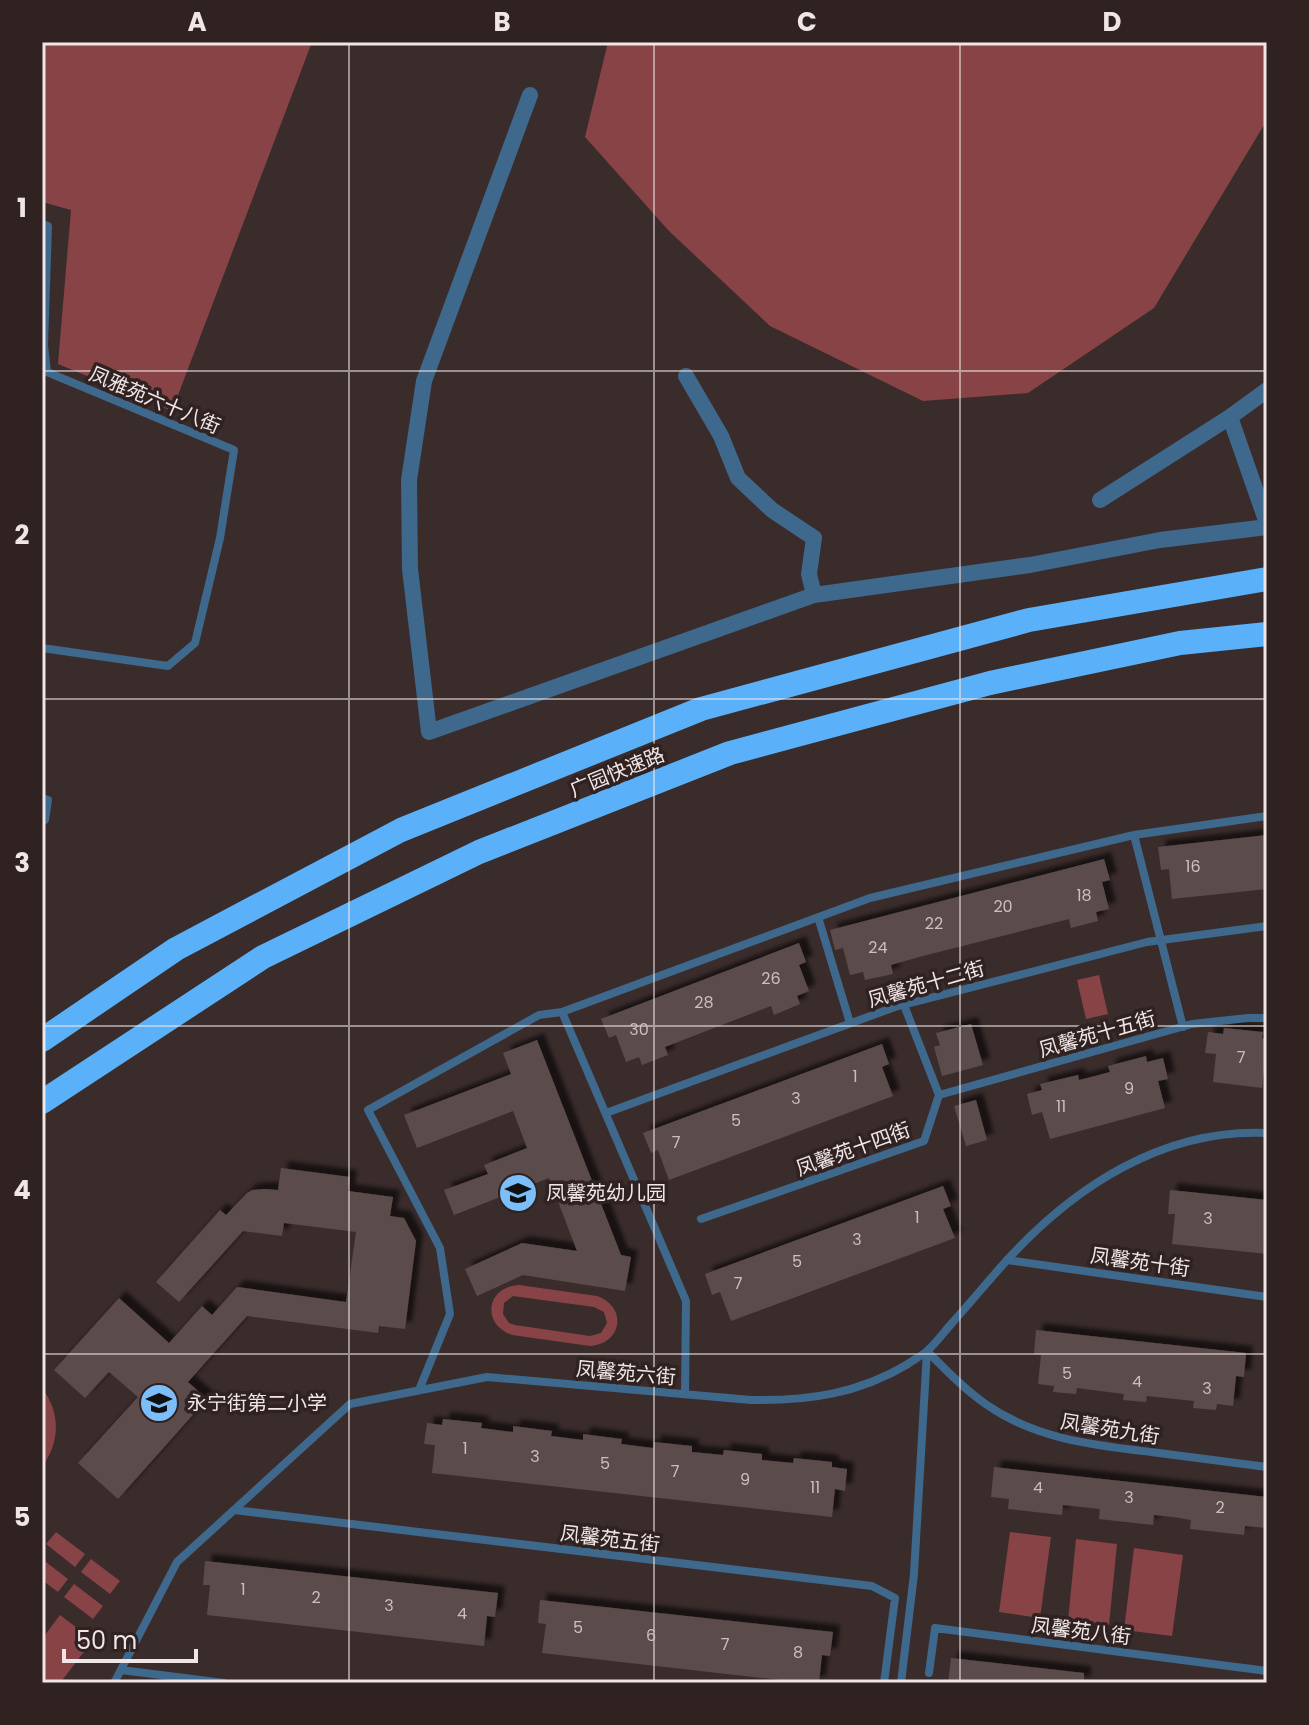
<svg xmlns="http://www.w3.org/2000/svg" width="1309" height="1725" viewBox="0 0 1309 1725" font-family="Poppins,'Noto Sans SC',sans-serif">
  <defs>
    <filter id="shadow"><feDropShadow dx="7" dy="-7" stdDeviation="2" flood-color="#0009"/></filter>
  </defs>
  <rect width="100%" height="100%" fill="#3b2c2c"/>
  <path fill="#874346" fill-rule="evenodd" d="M42,42h270l-140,369 -114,-47 13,-154 -29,-8z
    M608,42h659v78l-113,188 -126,85 -105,8 -153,-75 -101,-95 -84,-94z
    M1099,975l9,39 -22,5 -9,-39z
    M519,1285l78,11c31,11 25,48 -7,50l-78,-11c-31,-11 -26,-48 7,-50zM513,1296l81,11 10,5 3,11 -6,10 -11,3 -75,-11 -6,-2 -6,-9 1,-11z
    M42,1388c19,25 18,54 0,79z
    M56,1532l29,22 -10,13 -29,-23z
    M1010,1532l41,5 -11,81 -41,-6z
    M1076,1539l41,5 -8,81 -41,-4z
    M1134,1548l49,7 -11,81 -48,-6z
    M42,1559l26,20 -10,13 -16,-12z
    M91,1559l29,22 -10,13 -29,-22z
    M74,1584l29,22 -10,13 -29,-22z
    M60,1615l33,25 -33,43h-18v-44z"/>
  <path fill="#5c4b4b" filter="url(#shadow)" d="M1267,835v54l-95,10 -3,-30 -8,1 -3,-23z
    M1104,859l6,21 -8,2 7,27 -13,3 2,9 -27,7 -2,-9 -150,38 -28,8 2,9 -28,6 -2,-8 -13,3 -7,-27 -8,2 -5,-20z
    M799,943l7,19 -7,3 10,26 -12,5 3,8 -26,11 -3,-9 -106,41 3,8 -26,10 -3,-8 -13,5 -10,-27 -7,3 -8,-19z
    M971,1024l12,41 -41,11 -8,-29 6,-2 -4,-12z
    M1224,1028l39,4 -1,6 5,1v21h-2l-3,28 -49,-6 3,-28 -11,-1 3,-21 15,2z
    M537,1040l84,215 10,2 -6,34 -102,-16 -46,21 -12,-27 57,-26 55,8 -28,-73 -95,37 -10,-25 44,-16 -4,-9 43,-17 -14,-37 -96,37 -13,-33 107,-41 -8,-21z
    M882,1044l7,20 -7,3 11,29 -224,84 -11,-30 -7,3 -8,-20z
    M1146,1056l1,6 16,-4 5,21 -10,2 7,27 -115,31 -8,-27 -10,3 -5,-21 15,-4 -2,-6 38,-9 1,5 16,-4 15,-4 -2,-6z
    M976,1100l11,40 -21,6 -12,-40z
    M281,1168l69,9 -2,14 45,6 -3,19 14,2 12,23 -11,88 -26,-3 -1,7 -131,-17 -59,66 19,17 -89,100 -40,-36 60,-66 -29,-25 -24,26 -31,-28 65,-72 50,45 33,-37 10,9 25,-28 109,15 10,-70 -72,-9 -2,13 -39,-5 -64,71 -23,-20 64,-72 6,5 21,-22 5,-3 13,-1 13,1z
    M943,1186l8,20 -8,3 12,29 -224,83 -11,-29 -8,3 -7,-21z
    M1170,1190l97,10v54l-95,-10 3,-30h-7z
    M1036,1330l210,23 -2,24 -8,-1 -3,30 -16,-2 -1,6 -23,-2 1,-7 -47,-5 -1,6 -23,-2 1,-6 -16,-2 -31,-4 -1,6 -23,-2 1,-6 -16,-2 3,-29 -7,-1z
    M443,1419l39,4 -1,5 32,4v-6l39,5 -1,5 32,4v-6l39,5 -1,5 32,4 1,-6 38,4v6l31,3 1,-5 38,4v6l31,3 1,-5 38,4v5l15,2 -2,22 -10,-2 -3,28 -400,-44 3,-28 -11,-1 3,-21 15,2z
    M994,1467l273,30v31l-22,-2 -1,9 -54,-6 1,-9 -18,-3 -19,-2 -1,10 -54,-6 1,-10 -37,-4 -1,10 -54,-6 1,-10 -18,-2z
    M205,1561l293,32 -3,24 -8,-1 -3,30 -277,-31 3,-30h-7z
    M540,1600l293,32 -3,24 -8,-1 -3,28h-12l-265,-30 4,-29 -8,-1z
    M951,1658l133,15v10h-136z"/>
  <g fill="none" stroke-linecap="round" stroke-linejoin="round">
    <path stroke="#3e688c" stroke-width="8" d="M42,224l6,2 -4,119 3,27 187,78 -14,88 -25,105 -27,23 -126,-18
      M42,798l6,2 -3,20 -3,2
      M1134,835l49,192
      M818,917l32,106
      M939,1095l253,-71 56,-6h19
      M606,1113l289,-106 252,-65 120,-16
      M701,1219l223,-78 15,-46 -35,-90
      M1007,1260l260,37
      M927,1351c19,19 38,39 60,54 49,34 106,40 164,47 38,5 77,10 116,15
      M419,1390l31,-76 -10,-66 -72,-138 171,-95 23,-3
      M685,1394l1,-93 -124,-289 308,-114 264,-63 133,-19
      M234,1510l638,76 23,12 -11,85
      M121,1670l103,13
      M929,1673l6,-45 332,43
      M114,1683l63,-121 173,-158 137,-27 264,23c57,1 107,-6 157,-36 6,-5 14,-8 20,-14 9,-8 16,-18 24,-27 19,-21 37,-43 56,-64 67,-73 156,-131 259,-126
      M901,1683l13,-109 13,-223"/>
    <path stroke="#3e688c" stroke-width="16" d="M530,95l-106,286 -15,99 1,89 19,163 385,-137 216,-30 130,-25 107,-13
      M686,376l35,60 17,42 34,32 42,28 -5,36 5,21
      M1230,417l37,106
      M1100,500l130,-83 37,-27"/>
    <path stroke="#5bb1f9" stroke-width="24" d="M42,1040l134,-91 225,-119 300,-121 328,-89 238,-41
      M42,1102l221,-145 216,-105 251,-99 260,-70 190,-40 87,-9"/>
  </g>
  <path fill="none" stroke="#f0e6e5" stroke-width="2" stroke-opacity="0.55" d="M349,42v1641M654,42v1641M960,42v1641M42,371h1225M42,699h1225M42,1026h1225M42,1354h1225"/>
  <defs>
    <symbol id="school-disc" viewBox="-11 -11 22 22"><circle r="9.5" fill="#7cbef9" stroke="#312222"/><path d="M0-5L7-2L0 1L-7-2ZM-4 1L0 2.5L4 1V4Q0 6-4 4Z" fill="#111"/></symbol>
  </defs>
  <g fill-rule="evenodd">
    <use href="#school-disc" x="496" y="1171" width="44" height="44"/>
    <use href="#school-disc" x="137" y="1381" width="44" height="44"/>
  </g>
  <g text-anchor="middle" stroke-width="7" stroke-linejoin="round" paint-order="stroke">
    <g font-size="16" fill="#cbbfbe">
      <text x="1193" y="872">16</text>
      <text x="1084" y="901">18</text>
      <text x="1003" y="912">20</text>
      <text x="934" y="929">22</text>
      <text x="878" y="953">24</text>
      <text x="771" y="984">26</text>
      <text x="704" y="1008">28</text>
      <text x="639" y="1035">30</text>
      <text x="1241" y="1063">7</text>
      <text x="855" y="1082">1</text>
      <text x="1129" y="1094">9</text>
      <text x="796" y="1104">3</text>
      <text x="1061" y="1112">11</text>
      <text x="736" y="1126">5</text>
      <text x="676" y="1148">7</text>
      <text x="917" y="1223">1</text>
      <text x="1208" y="1224">3</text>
      <text x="857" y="1245">3</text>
      <text x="797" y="1267">5</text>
      <text x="738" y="1289">7</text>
      <text x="1067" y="1379">5</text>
      <text x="1137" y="1387">4</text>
      <text x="1207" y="1394">3</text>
      <text x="465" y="1454">1</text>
      <text x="535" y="1462">3</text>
      <text x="605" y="1469">5</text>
      <text x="675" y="1477">7</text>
      <text x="745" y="1485">9</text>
      <text x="815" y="1493">11</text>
      <text x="1038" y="1493">4</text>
      <text x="1129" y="1503">3</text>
      <text x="1220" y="1513">2</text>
      <text x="243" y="1595">1</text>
      <text x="316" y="1603">2</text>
      <text x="389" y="1611">3</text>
      <text x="462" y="1619">4</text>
      <text x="578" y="1633">5</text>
      <text x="651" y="1641">6</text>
      <text x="725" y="1650">7</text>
      <text x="798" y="1658">8</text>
    </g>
    <g font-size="20" fill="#f0e6e5" stroke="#312222">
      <text transform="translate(155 400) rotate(23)" y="7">凤雅苑六十八街</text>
      <text transform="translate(617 772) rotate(-22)" y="7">广园快速路</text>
      <text transform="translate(926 984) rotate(-16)" y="7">凤馨苑十二街</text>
      <text transform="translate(1097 1034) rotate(-16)" y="7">凤馨苑十五街</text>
      <text transform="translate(853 1149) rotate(-20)" y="7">凤馨苑十四街</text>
      <text transform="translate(1140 1262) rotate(8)" y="7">凤馨苑十街</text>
      <text transform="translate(626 1373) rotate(5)" y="7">凤馨苑六街</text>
      <text transform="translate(1110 1429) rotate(9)" y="7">凤馨苑九街</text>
      <text transform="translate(610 1539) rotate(7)" y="7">凤馨苑五街</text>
      <text transform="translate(1081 1631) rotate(7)" y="7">凤馨苑八街</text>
    </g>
    <g font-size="20" fill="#f0e6e5" stroke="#312222" text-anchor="start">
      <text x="546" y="1200">凤馨苑幼儿园</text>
      <text x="187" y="1410">永宁街第二小学</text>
    </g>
  </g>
  <rect width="1309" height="1725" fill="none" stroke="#312222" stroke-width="88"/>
  <path d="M64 1649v12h132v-12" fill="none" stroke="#f0e6e5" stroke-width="4"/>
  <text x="76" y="1649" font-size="24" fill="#f0e6e5" stroke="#312222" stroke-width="6" paint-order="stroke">50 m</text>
  <rect x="44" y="44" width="1221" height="1637" fill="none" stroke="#f0e6e5" stroke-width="3"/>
  <g font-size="26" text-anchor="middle" font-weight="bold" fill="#f0e6e5">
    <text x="197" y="31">A</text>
    <text x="502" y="31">B</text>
    <text x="807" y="31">C</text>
    <text x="1112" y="31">D</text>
    <text x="22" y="217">1</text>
    <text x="22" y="544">2</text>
    <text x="22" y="872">3</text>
    <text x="22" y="1199">4</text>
    <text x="22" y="1526">5</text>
  </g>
</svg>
